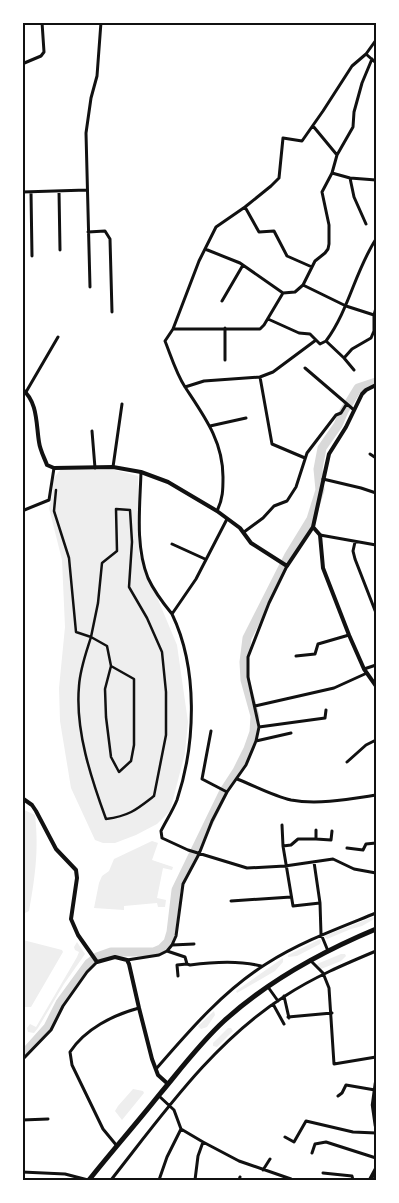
<svg xmlns="http://www.w3.org/2000/svg" width="399" height="1203" viewBox="0 0 399 1203" font-family="Ubuntu,sans-serif">
  <rect width="100%" height="100%" fill="#fff"/>
  <path fill="#eee" d="M61,469l54,1 23,6 1,78 38,91 11,77 -3,31 -15,58 -13,13 -21,11 -21,8h-12l-8,-3 -24,-52 -11,-67 -1,-33 6,-61 -3,-67 -13,-52 4,-17v-12z
    M22,809l13,6c4,35 0,62 -6,96l-6,3z
    M152,841l6,2 -6,17 21,7 -1,3 -9,-2 -6,30 9,2 -1,7h-7l-1,-4 -33,3v4l-30,-2 5,-25 3,-7 7,-5 5,-12z
    M376,916v2l-14,8 -11,3 -24,10 -3,-3z
    M320,939l1,2 -1,3 -23,12 -9,1v-2z
    M23,940l39,10 1,2 -32,55h-8z
    M77,942l8,12 -21,30 -26,44 -4,5 -6,-1 -1,-4 3,-4 6,3 41,-70 2,-5 -4,-2 -1,-3z
    M341,954h4l1,2 -5,5 -20,8 -4,-5z
    M283,958v4l-8,9 -38,22 -1,-2z
    M214,1011l1,4 -8,12 -6,2 -3,-3z
    M228,1028h3l2,3 -16,16 -4,-1v-3z
    M133,1089l10,2 1,2 -22,27 -7,-9 3,-5z"/>
  <g fill="none" stroke-linecap="round" stroke-linejoin="round">
    <path stroke="#d9d9d9" stroke-width="9" d="M22,1056l26,-29 12,-24 29,-40 8,-6 14,-5h43l7,-3 7,-7 3,-10 5,-42 48,-99 13,-20 11,-22 6,-17 1,-16 -10,-36 -1,-18 3,-24 42,-83 22,-36 9,-29 -2,-21 4,-21 16,-23 6,-14 14,-23 18,-6"/>
    <path stroke="#111" stroke-width="2.5" d="M56,490l-2,21 15,47 7,74 15,5 7,-34 4,-40 15,-12 -1,-42 14,1 2,32 -3,45 18,31 15,34 4,40v43l-12,61c-18,14 -25,20 -48,23 -15,-41 -31,-89 -27,-133 1,-17 7,-33 12,-49l16,9 4,20 -6,23 1,28 5,40 8,15 12,-11 3,-16v-66l-23,-13"/>
    <path stroke="#111" stroke-width="3" d="M366,54l10,9
      M22,64l19,-8 3,-4 -2,-30
      M313,126l24,29
      M332,173l18,5 26,2
      M350,178l4,19 12,27
      M59,191l1,59
      M22,192l65,-2
      M31,192l1,64
      M245,207l14,25 15,-1 13,25 25,11
      M88,232l17,-1 5,8 2,73
      M205,249l35,14 43,30 12,-1 8,-7 12,-24 10,-8 3,-4 1,-5v-19l-7,-33 10,-19 5,-18 16,-28 1,-15 8,-29 10,-24
      M303,285l43,21 28,9
      M90,287l-4,-154 5,-35 6,-22 4,-54
      M222,301l21,-36
      M268,319l31,14 11,1 6,6
      M173,329h87l4,-4 19,-32
      M326,341c23,-31 29,-70 50,-102
      M326,341l18,17 10,12
      M344,358l8,-9 19,-11 3,-7v-16l2,-7
      M225,360v-32
      M305,368l49,42
      M185,387l19,-6 56,-4
      M26,392l32,-55
      M210,426l36,-8
      M92,431l3,37
      M370,454l6,4
      M305,458l-33,-14 -12,-67 13,-5 43,-32 4,4 6,-3
      M113,467l9,-63
      M141,472c-1,34 -6,74 7,106 6,13 15,25 24,36
      M323,479l38,9 15,5
      M22,511l27,-11 5,-32
      M217,511c6,-12 6,-22 6,-34 0,-36 -19,-61 -38,-90 -9,-14 -14,-31 -20,-46l8,-12 26,-68 17,-34 29,-20 26,-21 8,-8 4,-40 19,3 21,-30 29,-45 14,-12 10,-14
      M227,519l-31,60 -24,35c26,54 24,129 5,186 -4,10 -11,21 -16,31l1,7 26,12 59,18 38,-2 48,-7 21,10 22,4
      M244,532l19,-14 11,-12 13,-5 9,-14 11,-34 29,-38 5,-2 5,-8
      M320,535l56,10
      M355,542l-2,9 2,8 21,54
      M172,544l33,15
      M296,656l19,-2 3,-10 31,-9
      M364,669l12,-4
      M255,706l79,-18 33,-15
      M259,727l66,-9 1,-8
      M211,731l-9,48 25,13
      M256,741l35,-8
      M347,762l19,-17 10,-5
      M237,779c18,7 36,17 54,21 27,5 59,-1 85,-5
      M282,825l1,21
      M316,830v9h-18l-7,6 -8,1 10,60 27,-3
      M316,839l15,1 1,-9
      M347,848l16,2 3,-6 10,-1
      M314,862l6,41 1,31 7,17
      M231,901l60,-4
      M172,945l22,-1
      M167,951l18,6 2,7 3,1c23,-3 48,-5 71,1
      M127,960l32,-5 8,-4 5,-6 4,-9 7,-52 16,-30 13,-33 15,-29 19,-27 10,-24 3,-14 -11,-50v-20l21,-54 18,-37
      M310,960l13,13 6,15 5,76 42,-7
      M178,976l-1,-11 10,-1
      M268,987l10,14
      M284,996l5,22
      M273,1004l11,20
      M288,1017l44,-4
      M22,1060l29,-30 12,-24 24,-34 10,-10
      M156,1069c33,-38 67,-78 110,-105 34,-22 73,-36 110,-51
      M159,1096l15,14 7,19 -14,28 -8,23
      M338,1096l4,-3 4,-8 29,5
      M22,1120l26,-1
      M181,1129l22,13 -5,14 -3,24
      M285,1137l9,5 12,-21 47,11 23,1
      M203,1142l36,19 52,18 -1,1
      M117,1146l-14,-17 -31,-64 -2,-13c15,-23 43,-37 69,-44
      M312,1153l3,-9 11,-2 50,16
      M263,1170l7,-11
      M22,1172l43,2 23,6
      M323,1173l29,3 1,4
      M111,1180c52,-66 102,-138 174,-184 29,-19 60,-32 91,-45
      M239,1180l1,-3"/>
    <path stroke="#111" stroke-width="4" d="M22,389c16,13 14,35 17,53 1,8 5,15 8,23l7,3 59,-1 28,5 27,10 49,29 23,17 11,15 36,23 26,-39 16,-73 17,-27 16,-33 4,-4 10,-5
      M313,527l7,8 3,33 26,67 15,34 12,17
      M22,798l10,7 4,6 20,38 20,21 1,8 -6,41 7,16 19,27 18,-5 12,3 2,4 10,44 13,51 6,16 10,9"/>
    <path stroke="#111" stroke-width="4.5" d="M376,1083l-3,22 3,21
      M370,1180l6,-11"/>
    <path stroke="#111" stroke-width="5" d="M89,1180c23,-29 47,-56 70,-85 21,-25 41,-52 65,-74 45,-41 97,-69 152,-92"/>
  </g>
  <rect width="399" height="1203" fill="none" stroke="#ffffff" stroke-width="48"/>
  <rect x="24" y="24" width="351" height="1155" fill="none" stroke="#111" stroke-width="2"/>
</svg>
